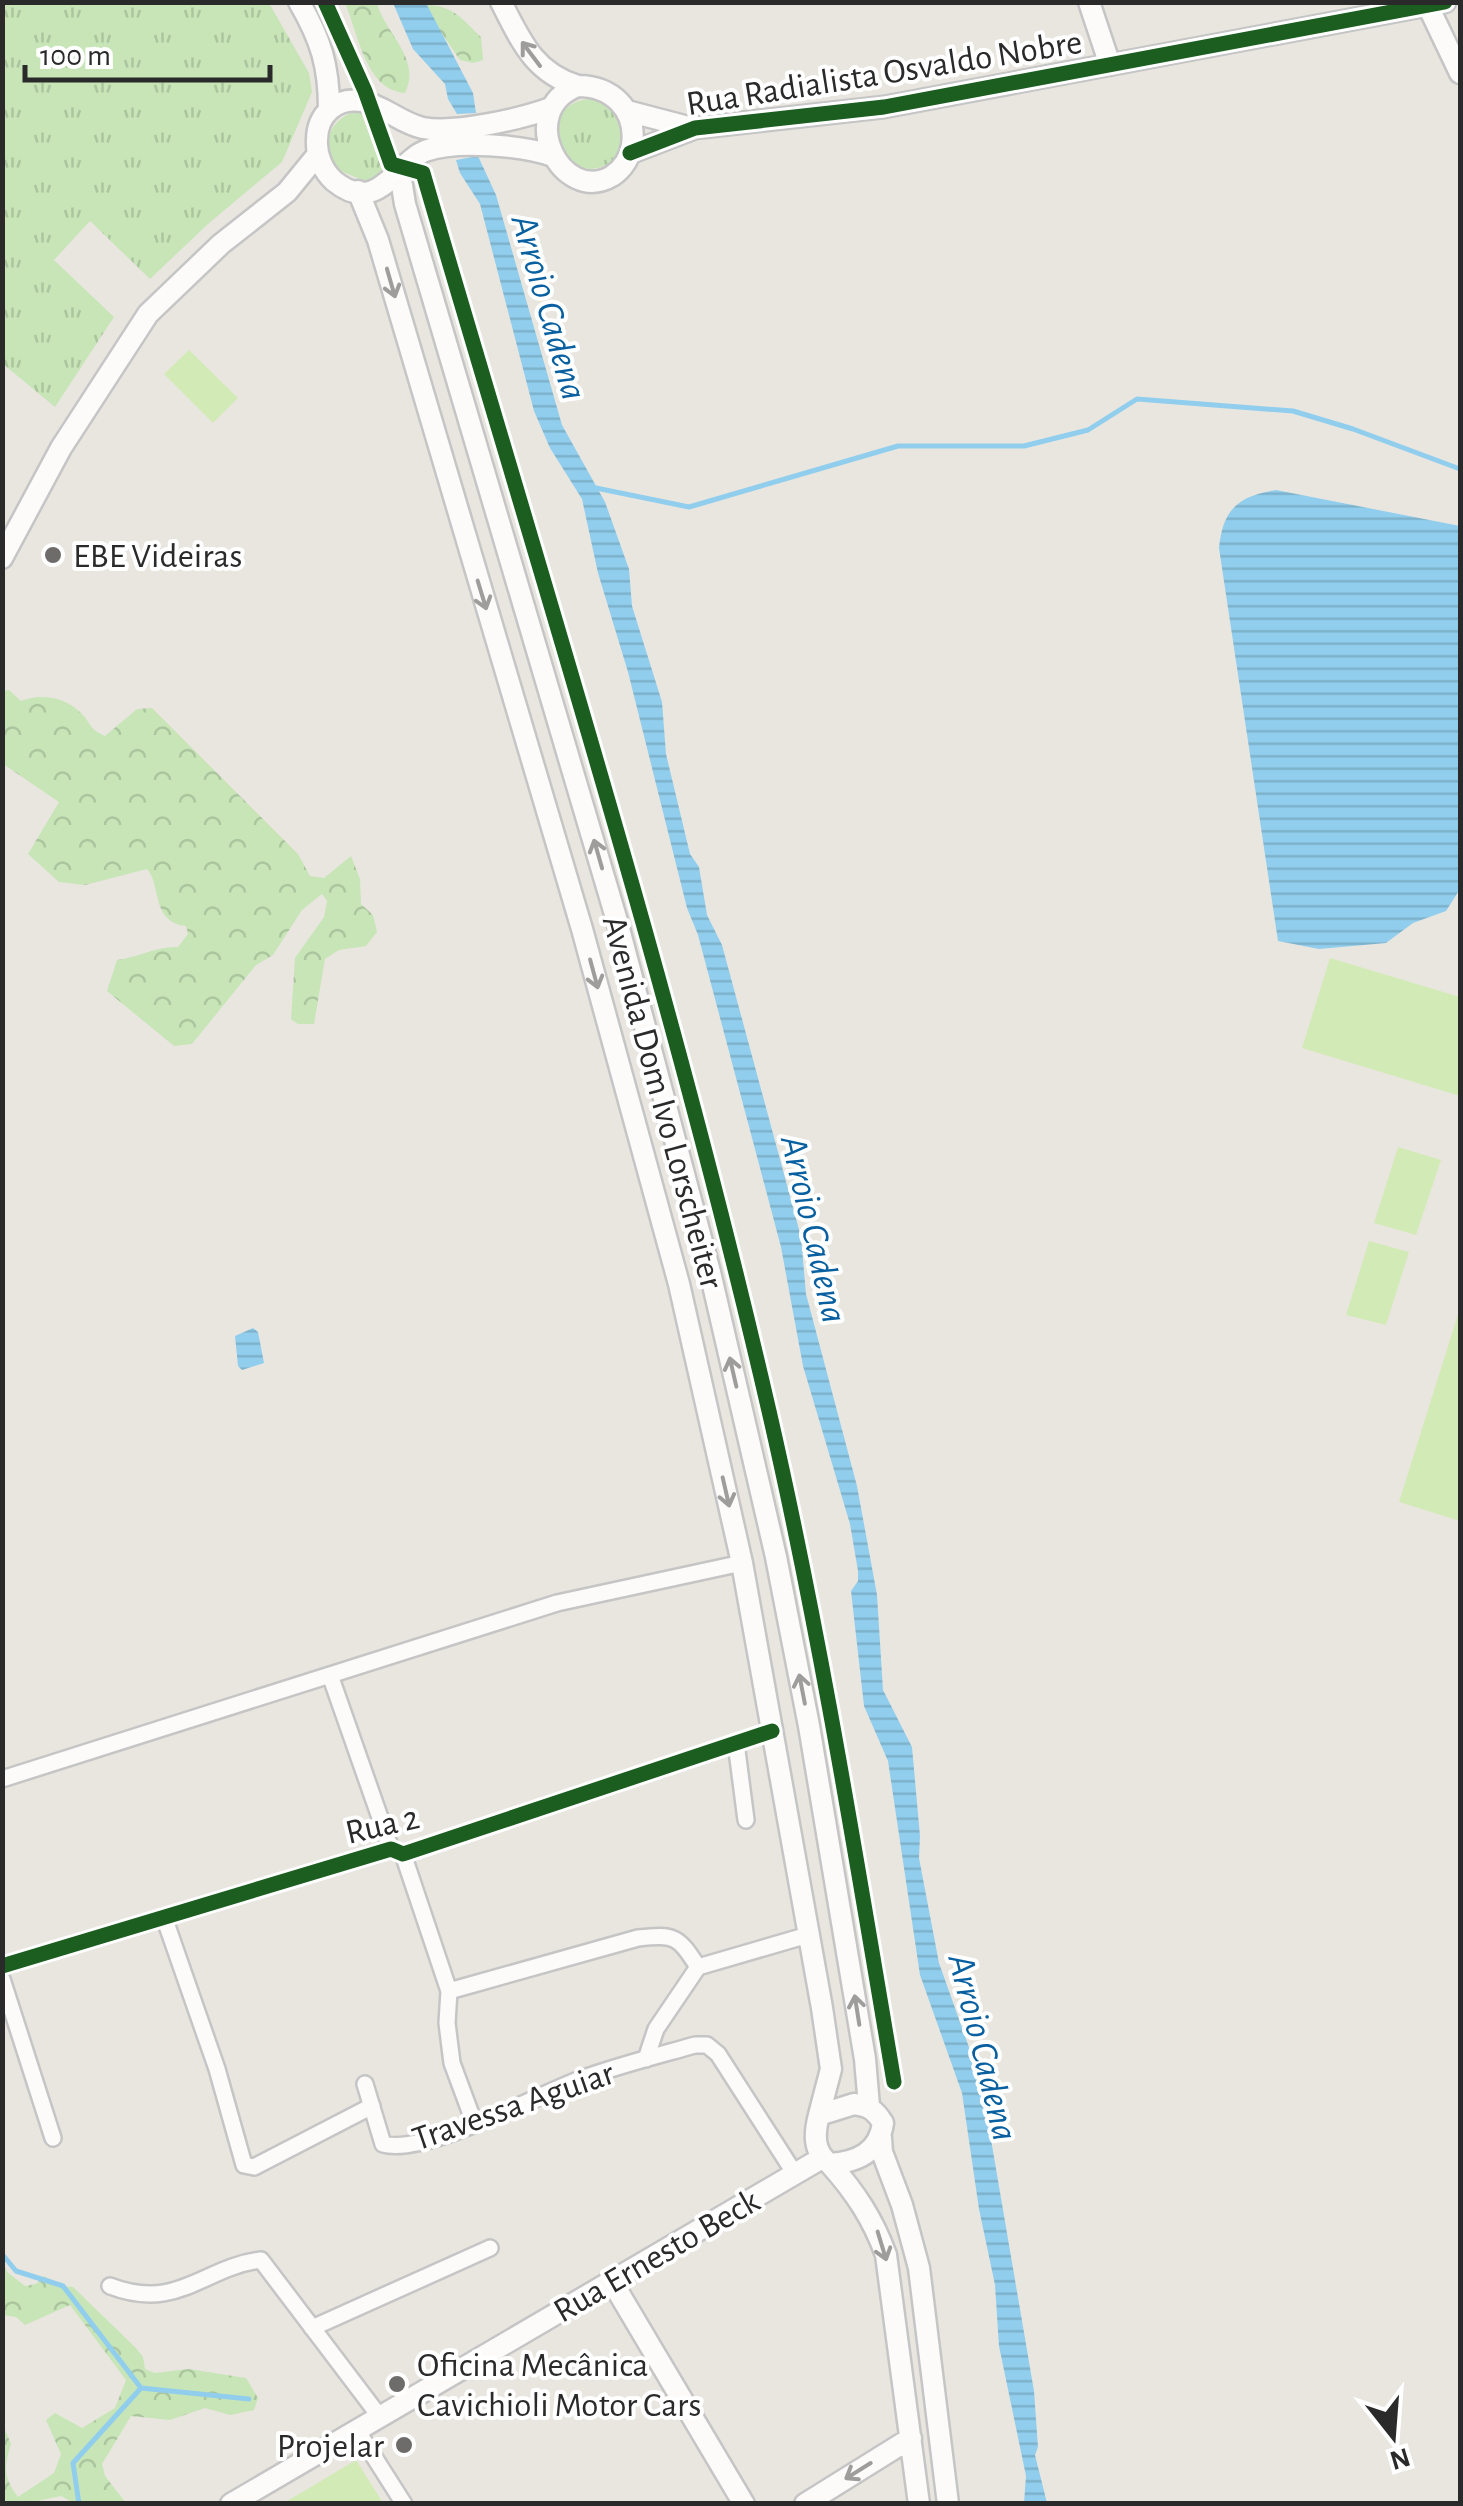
<svg xmlns="http://www.w3.org/2000/svg" width="1463" height="2506" viewBox="0 0 1463 2506" font-family="'Alegreya Sans',sans-serif">
  <defs>
    <pattern id="grass-tufts" width="24" height="20" patternUnits="userSpaceOnUse" patternTransform="scale(2.5)"><rect width="24" height="20" fill="#c7e5b7"/><path d="M3 7l-1-3M5 7V3M7 7l1-3M15 17l-1-3M17 17v-4M19 17l1-3" fill="none" stroke="#abc59e"/></pattern>
    <pattern id="forest-crowns" width="20" height="18" patternUnits="userSpaceOnUse" patternTransform="scale(2.5)"><rect width="20" height="18" fill="#c7e5b7"/><path d="M2 6a3 3 0 1 1 6 0M12 15a3 3 0 1 1 6 0" fill="none" stroke="#abc59e"/></pattern>
    <pattern id="water-rules" width="6" height="5" patternUnits="userSpaceOnUse" patternTransform="scale(2.5)"><rect width="6" height="5" fill="#91ceed"/><path d="M0 2.5h6" fill="none" stroke="#7db1cb"/></pattern>
  </defs>
  <rect width="100%" height="100%" fill="#e9e6e0"/>
  <path fill="url(#grass-tufts)" d="M2,3h267l40,70 3,19 -30,70 -74,62 -58,55 -60,-58 -36,39 60,57 -59,90 -52,-43z
    M555 134a35 35 0 1 1 70 0a35 35 0 1 1-70 0Z
    M360,109l24,65 -19,7 -27,-11c-20,-28 -8,-51 22,-61z"/>
  <path fill="url(#forest-crowns)" d="M345,3h32c8,31 45,55 28,90 -40,-3 -47,-61 -60,-90z
    M427,5c26,0 37,16 54,32l2,23 -10,3 -13,-3 -26,-38z
    M9,690l12,11c20,-8 45,-4 61,13 11,12 6,14 23,22l32,-27 15,-1 146,146 12,22 14,2 27,-22 9,23 1,25 12,11 4,17 -11,14 -27,4 -14,9 -11,65h-16l-7,-5 4,-61 29,-41 3,-16 -5,-7 -20,16 -29,45 -17,10 -64,79 -18,2 -67,-55 10,-31c22,-3 39,-14 61,-13l10,-13 -2,-8c-35,-4 -24,-39 -39,-57l-62,16 -26,-3 -31,-28 31,-52 -56,-38v-73z
    M3,2260l4,12 18,14 11,-2 8,-8 19,10 10,1 63,61 7,9 2,12 10,4 34,-4 57,9 12,20 -4,12 -24,5 -25,-7 -35,12 -39,-4 -29,48 3,12 21,27h-52l-13,-7 -33,7h-25v-78l8,19c-7,23 -8,33 7,53l36,-24 7,-19 -15,-34 9,-7 27,15 33,-20 11,-28 -56,-75 -45,20 -9,-8 -13,-2z"/>
  <path fill="#d2eab5" d="M189,350l49,48 -25,25 -49,-49z
    M1330,958l130,39v99l-158,-48z
    M1398,1147l43,13 -25,75 -42,-12z
    M1369,1241l40,11 -23,73 -40,-10z
    M1460,1308v213l-61,-19z
    M356,2460l27,43h-99z"/>
  <path fill="url(#water-rules)" d="M393,3h33l47,90 3,20 -19,1 -9,-15 -3,-15 -32,-35z
    M478,156l18,39 66,230 43,77 24,67 3,37 30,96 4,52 24,100 9,13 8,48 15,30 79,292 5,57 51,192 20,109 6,95 29,57 8,89 -1,22 20,105 42,118 53,310 4,56 -3,8 12,48h-23l2,-27 -27,-130 -4,-61 -16,-76 -17,-116 -42,-118 -32,-214 -24,-55 -13,-115 7,-10v-10l-8,-47 -47,-158 -22,-119 -83,-312 -11,-27 -59,-236 -30,-99 -16,-74 -32,-51 -16,-37 -54,-207 -20,-31 -4,-13z
    M1276,490l184,36v363l-14,22 -33,12 -27,20 -67,6 -41,-8 -59,-393c4,-39 19,-52 57,-58z
    M253,1328l5,4 6,31 -22,7 -4,-4 -3,-30z"/>
  <g fill="none" stroke-linecap="round" stroke-linejoin="round">
    <path stroke="#91ceed" stroke-width="5" d="M591,487l98,20 209,-61h126l64,-16 49,-31 156,12 60,18 107,40
      M2,2254l14,17 47,15 78,102 108,11
      M79,2504l-6,-41 68,-75"/>
    <defs>
      <path id="street" d="M330,1675l61,174
        M736,1743l10,77
        M2,1779l555,-176 185,-40
        M403,1854l46,137 -2,32 5,40 23,62
        M164,1917l53,152 27,96 10,2 118,-61
        M2,1966l389,-117 12,5 369,-123
        M2,1979l51,159
        M449,1991l189,-53c37,-4 40,-2 60,29
        M646,2059l10,-30 42,-62 110,-32
        M365,2084l18,60c40,12 153,-48 195,-64 38,-14 78,-24 117,-35h12l11,9 77,120
        M110,2286c68,26 93,-19 151,-26l119,157
        M312,2328l178,-80
        M357,2430l47,74"/>
      <path id="secondary" d="M299,2c22,38 30,64 30,107
        M501,2c20,39 33,71 77,84
        M1089,2l21,63
        M1428,6l32,67
        M578,86c33,0 59,23 54,59 -2,12 -9,24 -20,31 -51,30 -98,-66 -34,-90z
        M551,108c-31,11 -96,26 -128,20 -23,-5 -38,-22 -62,-27 -25,-4 -44,14 -44,39 -1,15 6,31 17,41 43,36 63,-19 91,-30 31,-11 97,-6 128,5
        M627,111l65,17
        M630,153l65,-25 189,-21 561,-105
        M400,173l5,31 212,717 93,351 66,285 33,169 56,333 4,47
        M358,191l20,49 204,689 97,355 63,279 80,445 9,61 -12,46
        M2,558l59,-110 87,-134 73,-70 66,-52 31,-38
        M854,2104c15,2 21,6 29,19 -4,29 -25,39 -53,41 -17,-12 -16,-30 -11,-49z
        M881,2138l1,14 20,53 17,63 29,236
        M830,2164c25,28 43,55 56,91l33,249
        M611,2280l133,224
        M231,2504l591,-346
        M805,2504l106,-66"/>
    </defs>
    <use href="#street" stroke="#c6c5c6" stroke-width="20"/>
    <use href="#secondary" stroke="#c6c5c6" stroke-width="25"/>
    <use href="#street" stroke="#fcfbfa" stroke-width="15"/>
    <use href="#secondary" stroke="#fcfbfa" stroke-width="20"/>
    <defs>
      <path id="cycleway" d="M325,2l40,89 26,73 32,9c120,411 250,821 346,1238 51,222 87,446 125,671
        M630,153l65,-25 189,-21 561,-105
        M2,1966l389,-117 12,5 369,-123"/>
    </defs>
    <use href="#cycleway" stroke="#fff" stroke-width="21"/>
    <use href="#cycleway" stroke="#1b5e20" stroke-width="15"/>
  </g>
  <defs><path id="oneway-shaft" d="M-6 0H5M1.5-3L5.5 0L1.5 3" fill="none" stroke-width="1.6" stroke-linecap="round" stroke-linejoin="round" transform="scale(2.5)"/></defs>
  <g stroke="#9e9d9c">
    <use href="#oneway-shaft" transform="translate(531 54) rotate(-127)"/>
    <use href="#oneway-shaft" transform="translate(391 283) rotate(74)"/>
    <use href="#oneway-shaft" transform="translate(482 595) rotate(73)"/>
    <use href="#oneway-shaft" transform="translate(598 854) rotate(-106)"/>
    <use href="#oneway-shaft" transform="translate(594 974) rotate(75)"/>
    <use href="#oneway-shaft" transform="translate(733 1372) rotate(-103)"/>
    <use href="#oneway-shaft" transform="translate(726 1492) rotate(77)"/>
    <use href="#oneway-shaft" transform="translate(802 1689) rotate(-101)"/>
    <use href="#oneway-shaft" transform="translate(857 2010) rotate(-99)"/>
    <use href="#oneway-shaft" transform="translate(882 2246) rotate(73)"/>
    <use href="#oneway-shaft" transform="translate(858 2471) rotate(148)"/>
  </g>
  <g fill="#6d6c6a" stroke="#fff" stroke-width="4">
    <circle cx="53" cy="555" r="10"/>
    <circle cx="397" cy="2384" r="10"/>
    <circle cx="404" cy="2445" r="10"/>
  </g>
  <g text-anchor="middle" stroke-width="8" stroke-linejoin="round" paint-order="stroke">
    <g font-size="35" fill="#2a2a2a" stroke="#fff">
      <text transform="translate(884 72) rotate(-9)" y="12">Rua Radialista Osvaldo Nobre</text>
      <text transform="translate(664 1102) rotate(75)" y="12">Avenida Dom Ivo Lorscheiter</text>
      <text transform="translate(382 1824) rotate(-13)" y="12">Rua 2</text>
      <text transform="translate(513 2105) rotate(-19)" y="12">Travessa Aguiar</text>
      <text transform="translate(656 2255) rotate(-30)" y="12">Rua Ernesto Beck</text>
    </g>
    <g font-size="35" fill="#2a2a2a" stroke="#fff" text-anchor="start">
      <text x="73" y="567">EBE Videiras</text>
      <text x="417" y="2376">Oficina Mecânica<tspan x="417" dy="40">Cavichioli Motor Cars</tspan></text>
      <text x="384" y="2457" text-anchor="end">Projelar</text>
    </g>
    <g font-size="38" font-style="italic" fill="#0960a0" stroke="#fff">
      <text transform="translate(550 307) rotate(74)" y="13">Arroio Cadena</text>
      <text transform="translate(815 1229) rotate(77)" y="13">Arroio Cadena</text>
      <text transform="translate(984 2047) rotate(76)" y="13">Arroio Cadena</text>
    </g>
  </g>
  <rect width="1463" height="2506" fill="none" stroke="#2a2a2a" stroke-width="10"/>
  <g transform="translate(1393 2436) rotate(163)" stroke="#ffffff" stroke-width="8" paint-order="stroke">
  <path d="M0-8L18 38L0 25L-18 38Z" fill="#2a2a2a"/>
  <text y="-15" font-size="28" font-weight="bold" text-anchor="middle" fill="#2a2a2a">N</text>
  </g>
  <path d="M25 65v15h245v-15" fill="none" stroke="#2a2a2a" stroke-width="5"/>
  <text x="40" y="65" font-size="30" fill="#2a2a2a" stroke="#ffffff" stroke-width="8" paint-order="stroke">100 m</text>
</svg>
